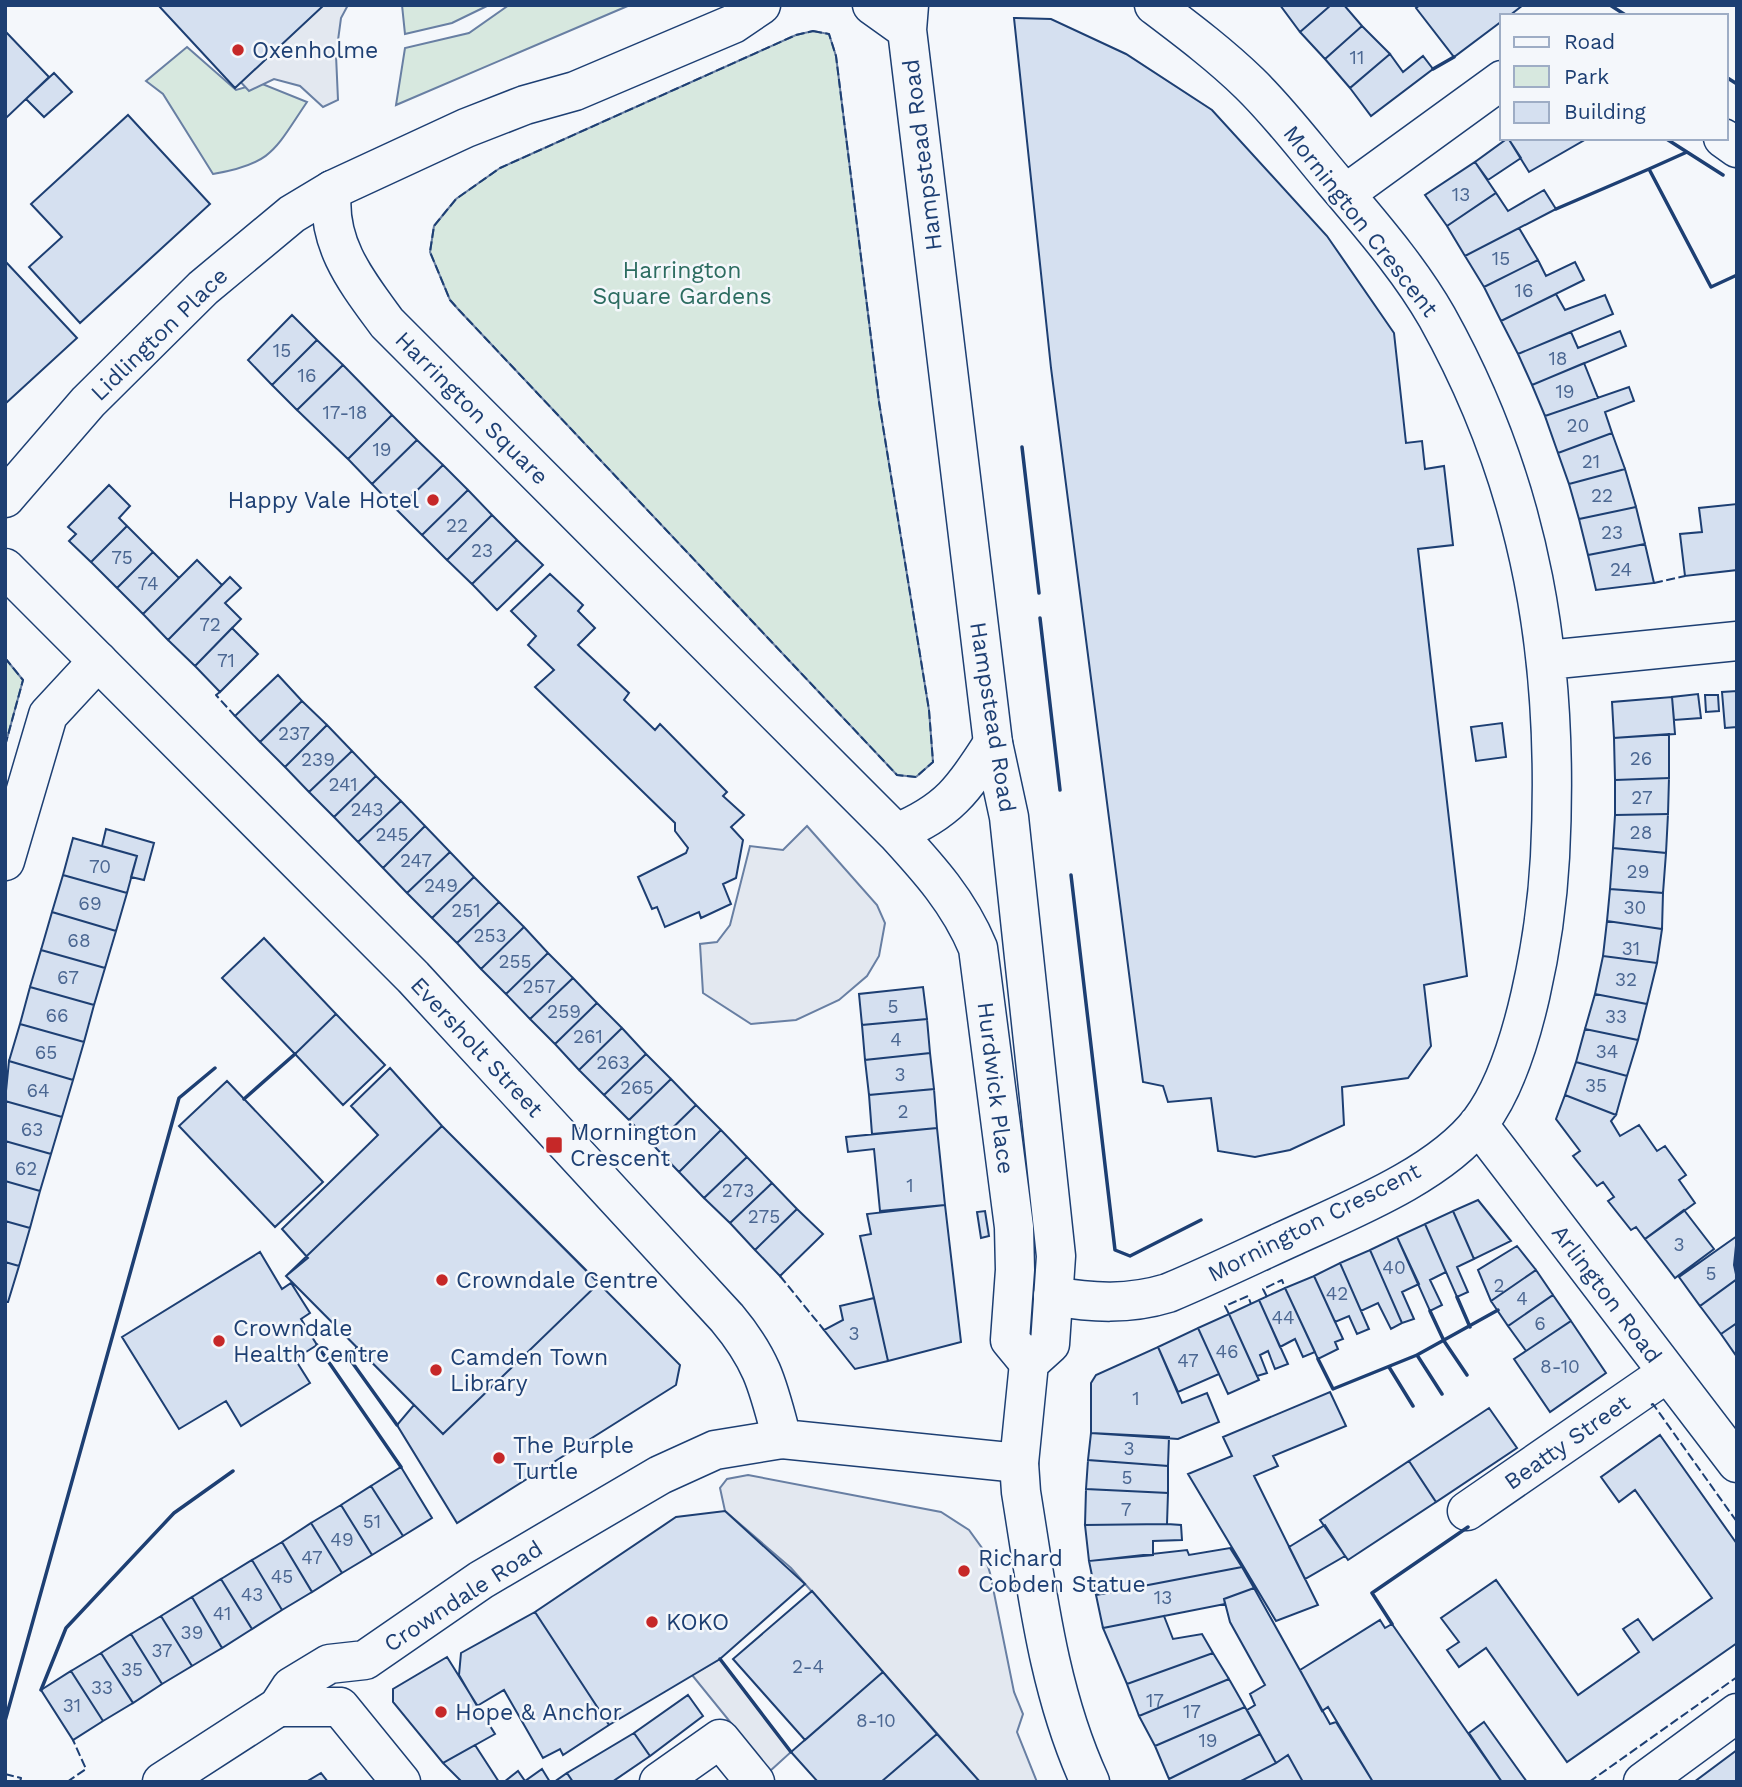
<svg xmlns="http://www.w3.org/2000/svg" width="1742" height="1787" viewBox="0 0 1742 1787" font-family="'Work Sans',sans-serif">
  <rect width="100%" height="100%" fill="#f4f7fb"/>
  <path fill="#d7e8df" stroke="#687fa3" stroke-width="2" d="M402,5h87l-37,18 -47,11z
    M509,5h121l-234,100 9,-57 64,-15z
    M813,31l16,3 7,22 43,346 50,308 4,52 -17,15 -19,-2 -439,-466 -8,-9 -20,-48 4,-26 22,-27 44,-31 296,-133z
    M187,47l49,43 24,-7 47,19c-32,47 -34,62 -94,72l-50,-80 -17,-13z
    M5,658l18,22 -18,66z"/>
  <path fill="#e3e8f0" stroke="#687fa3" stroke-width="2" d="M312,5h36l-7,13 -5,37 2,45 -15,7 -23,-21 -26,-7 -25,12 -13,-14z
    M807,826l70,79 8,18 -6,33 -12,20 -28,24 -43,20 -45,4 -48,-31 -3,-49 17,-2 13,-17 20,-79 33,4z
    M748,1475l193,37 28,18 13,18 8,25 24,119 9,22 -6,18 20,50h-57l-189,-214 -66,-57 -5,-23 7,-9z
    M720,1659l71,93 -21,19 -78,-96z"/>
  <path fill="#d5e0f0" stroke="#1d3f73" stroke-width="2" d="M158,5h166l-89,83z
    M1280,5h51l-31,27z
    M1331,5h13l18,21 -37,33 -25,-27z
    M1420,5h103l-14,11h-7v5l-48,36 -38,-49z
    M1014,18l37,1 75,35 86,56 115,126 67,97 12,110 16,-2 3,28 19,-3 9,79 -35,4 49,427 -43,9 7,61 -23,32 -66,9 2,38 -54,25 -35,7 -37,-6 -7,-53 -43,4 -5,-16 -20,-4 -92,-714z
    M1362,26l28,28 -40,34 -25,-29z
    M5,31l44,46 -44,42z
    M1390,54l13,18 20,-16 10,13 -62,47 -21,-28z
    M54,73l18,19 -28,25 -18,-18z
    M128,115l82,89 -130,119 -51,-56 33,-30 -31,-33z
    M1508,138h80l-59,34z
    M1508,138l13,20 -33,22 -13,-18z
    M1475,162l21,31 -49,33 -22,-31z
    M1544,190l12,19 -91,47 -18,-30 49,-33 12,18z
    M1519,228l19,32 -54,27 -19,-31z
    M1538,260l8,16 29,-14 9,18 -83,41 -17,-34z
    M5,261l72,77 -72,66z
    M1556,294l9,16 40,-15 8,19 -95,40 -17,-33z
    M292,315l25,25 -45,45 -24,-25z
    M1620,331l6,15 -94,39 -14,-31 53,-22 7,16z
    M317,340l26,25 -46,45 -25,-25z
    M1584,363l14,35 -53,18 -13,-31z
    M343,365l49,50 -44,44 -51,-49z
    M1629,387l5,14 -29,11 7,21 -54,20 -13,-37z
    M392,415l25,25 -45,44 -24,-25z
    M1612,433l13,36 -56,15 -11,-31z
    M417,440l26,25 -46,45 -25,-26z
    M443,465l25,25 -46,45 -25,-25z
    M1625,469l11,38 -57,12 -10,-35z
    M109,485l21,21 -11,12 8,8 -36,36 -22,-21 7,-7 -8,-7z
    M468,490l24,25 -45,45 -25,-25z
    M1737,504v66l-52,6 -5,-42 22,-2 -3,-24z
    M1636,507l9,37 -57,11 -9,-36z
    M492,515l25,25 -45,44 -25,-24z
    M127,526l26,26 -36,36 -26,-26z
    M517,540l26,25 -46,45 -25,-26z
    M1645,544l9,39 -58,7 -8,-35z
    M153,552l26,26 -36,36 -26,-26z
    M197,560l25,25 -54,55 -25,-26z
    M550,574l33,31 -5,6 17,17 -17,17 51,48 -5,7 31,30 5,-6 67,68 -4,4 21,19 -13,12 12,13 -7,38 -13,6 8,20 -30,14 -2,-6 -34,15 -8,-20 -5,2 -14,-32 48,-24 2,-5 -13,-17v-8l-140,-136 19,-17 -26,-25 8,-9 -25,-25z
    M230,577l11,11 -16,15 16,16 -46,47 -27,-26z
    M232,628l26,26 -38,38 -25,-26z
    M278,675l24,26 -42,41 -25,-26z
    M1737,691v36l-12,1 -3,-36z
    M1698,694l3,24 -27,2 -2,-23z
    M1705,695h13l1,16 -13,1z
    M1672,697l3,37 -61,4 -2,-36z
    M302,701l25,24 -42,42 -25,-25z
    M1502,723l4,34 -30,4 -5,-34z
    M327,725l25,26 -43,41 -24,-25z
    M1669,734v44l-54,2 -1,-42z
    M352,751l24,25 -42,41 -25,-25z
    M376,776l25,25 -43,41 -24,-25z
    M1669,778l-1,36 -53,1v-35z
    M401,801l24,25 -42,42 -25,-26z
    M1668,814l-2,39 -53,-5 2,-33z
    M425,826l25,26 -43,41 -24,-25z
    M106,829l48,14 -10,37 -13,-3 6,-21 -35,-10z
    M73,838l64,18 -10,37 -64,-18z
    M1613,848l53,5 -3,40 -53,-4z
    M450,852l24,25 -42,41 -25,-25z
    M63,875l64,18 -11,38 -64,-19z
    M474,877l25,25 -42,41 -25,-25z
    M1610,889l53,4 -1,36 -55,-8z
    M499,902l25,25 -43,42 -24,-26z
    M52,912l64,19 -11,37 -64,-18z
    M1607,921l55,8 -5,34 -54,-7z
    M524,927l24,26 -42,41 -25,-25z
    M264,938l72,76 -41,40 -73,-76z
    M41,950l64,18 -11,37 -64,-18z
    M548,953l25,25 -43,41 -24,-25z
    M1603,956l54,7 -10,41 -52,-10z
    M573,978l24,25 -42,41 -25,-25z
    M30,987l64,18 -10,37 -64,-18z
    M923,987l4,32 -65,6 -3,-31z
    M1595,994l52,10 -9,36 -53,-11z
    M597,1003l25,25 -43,42 -24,-26z
    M336,1014l49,51 -42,40 -48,-51z
    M927,1019l3,34 -65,7 -3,-35z
    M20,1024l64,18 -11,38 -64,-19z
    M622,1028l24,26 -42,41 -25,-25z
    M1585,1029l53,11 -11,36 -51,-14z
    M930,1053l4,36 -65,6 -4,-35z
    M646,1054l25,25 -42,41 -25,-25z
    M9,1061l64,19 -11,37 -57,-16z
    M1576,1062l51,14 -11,39 -51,-20z
    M390,1068l52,58 238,239 -4,20 -219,138 -60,-98 17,-20 -128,-129 22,-18 -26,-29 96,-94 -27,-29z
    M671,1079l25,26 -42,41 -25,-26z
    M227,1081l96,101 -48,45 -96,-101z
    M934,1089l3,39 -65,6 -3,-39z
    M1565,1095l51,20 -5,6 9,15 19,-11 18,26 8,-5 21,29 -7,5 16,23 -50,36 -9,-12 -5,3 -23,-29 6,-4 -11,-15 -6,4 -24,-30 7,-5 -24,-32z
    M5,1101l57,16 -11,37 -46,-13z
    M696,1105l25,25 -42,42 -25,-26z
    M442,1126l157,157 -156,151 -157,-158z
    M937,1128l8,77 -65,6 -6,-62 -26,3 -2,-15z
    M721,1130l26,27 -43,41 -25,-26z
    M5,1141l46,13 -11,37 -35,-10z
    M747,1157l25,26 -42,40 -26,-25z
    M747,1157l25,26 -42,40 -26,-25z
    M5,1181l35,10 -10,37 -25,-7z
    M772,1183l25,26 -42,41 -25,-27z
    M1478,1200l33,41 -37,18 -21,-48z
    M945,1205l16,137 -73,19 -28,-125 11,-2 -4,-20z
    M797,1209l26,25 -43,42 -25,-26z
    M1684,1210l30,39 -39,29 -30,-39z
    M985,1211l4,25 -8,2 -4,-26z
    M1453,1211l21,48 -17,8 11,25 -11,5 -32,-73z
    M5,1221l25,7 -11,38 -14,-4z
    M1425,1224l21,48 -16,8 12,25 -12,6 -33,-74z
    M1737,1236l-3,29 3,14 -37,27 -21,-29z
    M1397,1237l22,47 -17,8 12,27 -12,4 -32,-73z
    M1517,1246l19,24 -45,31 -13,-31z
    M1370,1250l32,73 -11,6 -13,-26 -17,8 -21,-48z
    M260,1252l22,37 9,-6 19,30 -9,6 16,26 -22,14 15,24 -69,43 -15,-25 -47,28 -57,-92z
    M5,1262l14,4 -11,36h-3z
    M1340,1263l29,66 -12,5 -8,-18 -14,6 -21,-46z
    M1536,1270l17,25 -45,31 -17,-25z
    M1314,1276l29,63 -8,3 3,7 -20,10 -33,-71z
    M1737,1279v44l-16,11 -21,-28z
    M1285,1288l30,64 -12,5 -8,-18 -15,8 -21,-47z
    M1553,1295l18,26 -45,30 -18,-25z
    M874,1298l14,63 -33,8 -31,-39 19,-10 -3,-14z
    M1259,1300l29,64 -13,5 -7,-18 -8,4 7,18 -10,3 -28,-62z
    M1229,1314l30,66 -31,14 -30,-66z
    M1571,1321l35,52 -56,39 -36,-53z
    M1737,1323v34l-16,-23z
    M1198,1328l21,46 -41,18 -20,-45z
    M1158,1347l24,56 25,-10 12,29 -41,17 -87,-6v-50l5,-8z
    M1330,1392l16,34 -73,30 5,10 -24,10 64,129 -42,16 -88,-147 44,-18 -9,-19z
    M1489,1408l28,40 -81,54 -27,-41z
    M1091,1433l78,4 -1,29 -80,-6z
    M1660,1435l77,109v99l-170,119 -81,-114 -27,19 -12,-17 12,-8 -18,-24 55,-38 82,115 61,-43 -16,-23 15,-10 15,21 59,-42 -77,-108 -16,12 -18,-25z
    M1088,1460l80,6v27l-82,-4z
    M1409,1461l27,41 -88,58 -28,-40z
    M401,1467l31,51 -29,18 -32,-50z
    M371,1486l32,50 -31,19 -31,-50z
    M1086,1489l82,4 -1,31 -82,1z
    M341,1505l31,50 -30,18 -31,-50z
    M725,1511l80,73 -85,75 -111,66 -74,-113 141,-95z
    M311,1523l31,50 -30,19 -30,-50z
    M1167,1524l14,1 1,15 -29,1v14l-64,6 -4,-36z
    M1325,1525l20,31 -40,23 -16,-32z
    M282,1542l30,50 -30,18 -30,-50z
    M1230,1548l12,19 -146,28 -7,-34 98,-11 2,5z
    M252,1560l30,50 -30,19 -31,-50z
    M1242,1567l12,21 -30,11 1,5 -122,24 -7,-33z
    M221,1579l31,50 -30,19 -30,-51z
    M1254,1588l76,136 6,-2 37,60h-70l-15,-27 -12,8 -29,-53 8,-5 -5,-11 15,-9 -35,-63 -6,-23z
    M812,1591l71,81 -78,68 -72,-81z
    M192,1597l30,51 -30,18 -31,-50z
    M535,1612l74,113 -46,30 -3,-6 -17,9 -39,-68 -27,16 -18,-31 2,-22z
    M161,1616l31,50 -30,18 -31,-50z
    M1164,1616l9,23 29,-5 11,19 -86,31 -24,-56z
    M1380,1620l5,8 7,-4 110,158h-129l-45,-75 -6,4 -22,-41z
    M131,1634l31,50 -29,19 -32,-50z
    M101,1653l32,50 -30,18 -32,-50z
    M1213,1653l16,26 -90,37 -12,-32z
    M447,1657l48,77 -52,29 -50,-61v-13z
    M71,1671l32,50 -30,19 -32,-50z
    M883,1672l54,62 -56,48h-63l-27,-30z
    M1229,1679l16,28 -90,39 -16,-30z
    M688,1695l15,21 -53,40 -16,-23z
    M1245,1707l15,27 -91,45 -14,-33z
    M1484,1722l43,60h-25l-33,-49z
    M634,1733l16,23 -38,26h-39l-6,-9z
    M937,1734l43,48h-99z
    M1260,1734l16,29 -37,19h-69l-1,-3z
    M475,1745l24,37h-37l-19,-19z
    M1737,1750v32h-43z
    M1288,1755l15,27h-64l37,-19z
    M542,1769l8,13h-46l14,-11 7,10z
    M321,1773l7,9h-22z
    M567,1773l6,9h-19z"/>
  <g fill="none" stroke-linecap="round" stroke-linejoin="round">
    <defs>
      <path id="minor" d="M1723,138l14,10
        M1345,194l157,-114
        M1547,660l190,-19
        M5,861l43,-146 50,-54
        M1478,1124l259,339
        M1053,1296c39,7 76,9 115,-3 43,-18 84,-38 126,-57 59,-27 146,-62 186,-114 45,-59 66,-191 70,-265 10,-194 -17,-368 -113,-540 -28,-49 -67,-93 -103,-136 -28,-33 -54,-68 -85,-98 -30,-29 -62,-53 -95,-78
        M1467,1511l200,-138
        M659,1782l61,-43 35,43
        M1643,1782l94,-69"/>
      <path id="tertiary" d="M332,190c-6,54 25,92 55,133l509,510c33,36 63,69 82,115l36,279 1,43 -5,70 19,23
        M896,833c52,-21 68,-44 97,-90
        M278,1707h62
        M340,1707l61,75"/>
      <path id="secondary" d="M162,1782l116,-75 13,-20 38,-23 36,-4 116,-80 179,-105 55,-25 67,-11"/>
      <path id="primary" d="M5,568l408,409 314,341c36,43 41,68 55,121l237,24"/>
      <path id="trunk" d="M872,5l35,25
        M909,5l-2,25 86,713 16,74 47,439 -6,88 -21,19 -10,100 2,29c16,98 27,199 69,290
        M5,498l83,-96 115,-114 89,-74 40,-24 134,-62 59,-23 50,-14 158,-67 28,-19"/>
    </defs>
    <use href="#minor" stroke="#1d3f73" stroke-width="41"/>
    <use href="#tertiary" stroke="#1d3f73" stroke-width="41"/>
    <use href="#secondary" stroke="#1d3f73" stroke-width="41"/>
    <use href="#primary" stroke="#1d3f73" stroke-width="41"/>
    <use href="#trunk" stroke="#1d3f73" stroke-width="41"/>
    <use href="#minor" stroke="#f4f7fb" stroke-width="38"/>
    <use href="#tertiary" stroke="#f4f7fb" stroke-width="38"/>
    <use href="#secondary" stroke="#f4f7fb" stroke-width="38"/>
    <use href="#primary" stroke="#f4f7fb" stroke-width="38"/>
    <use href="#trunk" stroke="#f4f7fb" stroke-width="38"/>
    <path stroke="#1d3f73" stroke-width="2" stroke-dasharray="9 3.5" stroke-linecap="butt" d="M813,31l16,3 7,22 43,346 50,308 4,52 -17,15 -19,-2 -439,-466 -8,-9 -20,-48 4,-26 22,-27 44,-31 296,-133z
      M1654,583l31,-7
      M5,658l18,22 -18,66
      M220,692l-4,3 19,21
      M780,1276l44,54
      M1267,1297l-4,-8 19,-9 3,8
      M1229,1314l-4,-8 23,-10 3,8
      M1651,1405l2,-1 84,118
      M5,1774l16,4 -1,4
      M67,1782l19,-13 -13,-29
      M1589,1782l148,-105"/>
    <path stroke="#1d3f73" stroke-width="3.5" d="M1610,5l17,11
      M1433,69l21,-12
      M1726,77l11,7
      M1665,138l58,37
      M1687,152l-38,17 62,118 26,-12
      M1556,209l93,-40
      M1022,447l17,146
      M1040,618l20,172
      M1071,875l44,375 15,6 71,-36
      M244,1099l51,-45
      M1457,1297l13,30
      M1430,1311l14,30 23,34
      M317,1345l84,122
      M357,1348l-8,10 48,67
      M1417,1355l25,39
      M1318,1359l15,30 84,-34 81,-45
      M1389,1367l24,39
      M1392,1624l-20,-31 96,-66
      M720,1659l71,93
      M41,1690l25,-62 108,-115 59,-42
      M5,1721l174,-623 36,-30"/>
  </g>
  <g fill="#c62828" stroke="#f4f7fb" stroke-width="2.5">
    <circle cx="238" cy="50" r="7"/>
    <circle cx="433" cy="500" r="7"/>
    <rect x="545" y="1136" width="18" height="18" rx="3.5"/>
    <circle cx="442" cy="1280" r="7"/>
    <circle cx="219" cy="1341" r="7"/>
    <circle cx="436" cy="1370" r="7"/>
    <circle cx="499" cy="1458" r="7"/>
    <circle cx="964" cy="1571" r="7"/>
    <circle cx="652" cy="1622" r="7"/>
    <circle cx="441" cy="1712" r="7"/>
  </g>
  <g text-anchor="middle" stroke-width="5" stroke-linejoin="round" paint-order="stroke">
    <g font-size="19" fill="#4b6792">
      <text x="1357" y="64">11</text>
      <text x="1461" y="201">13</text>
      <text x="1501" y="265">15</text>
      <text x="1524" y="297">16</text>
      <text x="282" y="357">15</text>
      <text x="1558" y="365">18</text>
      <text x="307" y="382">16</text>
      <text x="1565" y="398">19</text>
      <text x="345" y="419">17-18</text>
      <text x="1578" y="432">20</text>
      <text x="382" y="456">19</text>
      <text x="1591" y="468">21</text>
      <text x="1602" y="502">22</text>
      <text x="457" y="532">22</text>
      <text x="1612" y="539">23</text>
      <text x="482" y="557">23</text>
      <text x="122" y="564">75</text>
      <text x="1621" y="576">24</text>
      <text x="148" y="590">74</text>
      <text x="210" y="631">72</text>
      <text x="226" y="667">71</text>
      <text x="294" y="740">237</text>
      <text x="1641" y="765">26</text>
      <text x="318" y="766">239</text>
      <text x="343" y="791">241</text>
      <text x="1642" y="804">27</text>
      <text x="367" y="816">243</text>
      <text x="1641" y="839">28</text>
      <text x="392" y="841">245</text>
      <text x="416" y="867">247</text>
      <text x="100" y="873">70</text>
      <text x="1638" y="878">29</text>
      <text x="441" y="892">249</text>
      <text x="90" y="910">69</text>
      <text x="1635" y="914">30</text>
      <text x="466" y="917">251</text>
      <text x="490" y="942">253</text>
      <text x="79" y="947">68</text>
      <text x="1631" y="955">31</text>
      <text x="515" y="968">255</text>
      <text x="68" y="984">67</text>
      <text x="1626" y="986">32</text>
      <text x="539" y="993">257</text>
      <text x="893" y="1013">5</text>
      <text x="564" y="1018">259</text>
      <text x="57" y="1022">66</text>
      <text x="1616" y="1023">33</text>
      <text x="588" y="1043">261</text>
      <text x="896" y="1046">4</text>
      <text x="1607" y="1058">34</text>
      <text x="46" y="1059">65</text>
      <text x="613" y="1069">263</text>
      <text x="900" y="1081">3</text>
      <text x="1596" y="1092">35</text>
      <text x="637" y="1094">265</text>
      <text x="38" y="1097">64</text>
      <text x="903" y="1118">2</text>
      <text x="32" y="1136">63</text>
      <text x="26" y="1175">62</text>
      <text x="910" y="1192">1</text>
      <text x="738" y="1197">273</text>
      <text x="764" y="1223">275</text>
      <text x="1679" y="1251">3</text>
      <text x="1394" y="1274">40</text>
      <text x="1711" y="1280">5</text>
      <text x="1499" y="1292">2</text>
      <text x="1337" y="1300">42</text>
      <text x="1522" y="1305">4</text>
      <text x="1283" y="1324">44</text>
      <text x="1540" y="1330">6</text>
      <text x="854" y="1340">3</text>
      <text x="1227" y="1358">46</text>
      <text x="1188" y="1367">47</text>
      <text x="1560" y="1373">8-10</text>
      <text x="1136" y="1405">1</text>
      <text x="1129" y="1455">3</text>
      <text x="1127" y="1484">5</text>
      <text x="1126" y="1516">7</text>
      <text x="372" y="1528">51</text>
      <text x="342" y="1546">49</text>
      <text x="312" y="1564">47</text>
      <text x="282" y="1583">45</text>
      <text x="252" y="1601">43</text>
      <text x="1163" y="1604">13</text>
      <text x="222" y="1620">41</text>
      <text x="192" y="1639">39</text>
      <text x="162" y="1657">37</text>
      <text x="808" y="1673">2-4</text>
      <text x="132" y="1676">35</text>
      <text x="102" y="1694">33</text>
      <text x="1155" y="1707">17</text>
      <text x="72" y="1712">31</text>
      <text x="1192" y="1718">17</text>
      <text x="876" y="1727">8-10</text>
      <text x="1208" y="1747">19</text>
    </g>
    <g font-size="23" fill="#1d3f73" stroke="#f4f7fb" text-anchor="start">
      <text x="252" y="58">Oxenholme</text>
      <text x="419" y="508" text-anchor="end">Happy Vale Hotel</text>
      <text x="570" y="1140">Mornington<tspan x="570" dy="26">Crescent</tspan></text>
      <text x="456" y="1288">Crowndale Centre</text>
      <text x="233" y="1336">Crowndale<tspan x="233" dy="26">Health Centre</tspan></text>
      <text x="450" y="1365">Camden Town<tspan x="450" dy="26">Library</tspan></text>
      <text x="513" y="1453">The Purple<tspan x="513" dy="26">Turtle</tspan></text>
      <text x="978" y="1566">Richard<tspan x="978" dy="26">Cobden Statue</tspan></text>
      <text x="666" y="1630">KOKO</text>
      <text x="455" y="1720">Hope &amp; Anchor</text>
    </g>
    <g font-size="23" fill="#1d3f73" stroke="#f4f7fb">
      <text transform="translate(922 155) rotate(-97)" y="8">Hampstead Road</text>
      <text transform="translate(1361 221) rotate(52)" y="8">Mornington Crescent</text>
      <text transform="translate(159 334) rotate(-44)" y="8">Lidlington Place</text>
      <text transform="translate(472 408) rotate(45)" y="8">Harrington Square</text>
      <text transform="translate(993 717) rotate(81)" y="8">Hampstead Road</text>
      <text transform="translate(477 1047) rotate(47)" y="8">Eversholt Street</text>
      <text transform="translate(996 1088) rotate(83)" y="8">Hurdwick Place</text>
      <text transform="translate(1314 1222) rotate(-27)" y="8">Mornington Crescent</text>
      <text transform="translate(1607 1294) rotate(53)" y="8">Arlington Road</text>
      <text transform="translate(1567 1442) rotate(-35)" y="8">Beatty Street</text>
      <text transform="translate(463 1596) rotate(-33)" y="8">Crowndale Road</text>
    </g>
    <g font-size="23" fill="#2c6c60" stroke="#f4f7fb">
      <text x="682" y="278">Harrington<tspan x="682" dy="26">Square Gardens</tspan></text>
    </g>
  </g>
  <rect width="1742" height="1787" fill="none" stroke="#1d3f73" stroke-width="14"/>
  <rect x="1500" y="14" width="228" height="126" fill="#f4f7fb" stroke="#9eadc5" stroke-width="2"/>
  <rect x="1514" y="37" width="35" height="10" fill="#f4f7fb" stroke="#9eadc5" stroke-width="2"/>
  <text x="1564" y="49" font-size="21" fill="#1d3f73">Road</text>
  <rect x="1514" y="66" width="35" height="21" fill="#d7e8df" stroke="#9eadc5" stroke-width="2"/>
  <text x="1564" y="84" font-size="21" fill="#1d3f73">Park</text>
  <rect x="1514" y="102" width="35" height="21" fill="#d5e0f0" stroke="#9eadc5" stroke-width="2"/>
  <text x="1564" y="119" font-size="21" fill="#1d3f73">Building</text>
</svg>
